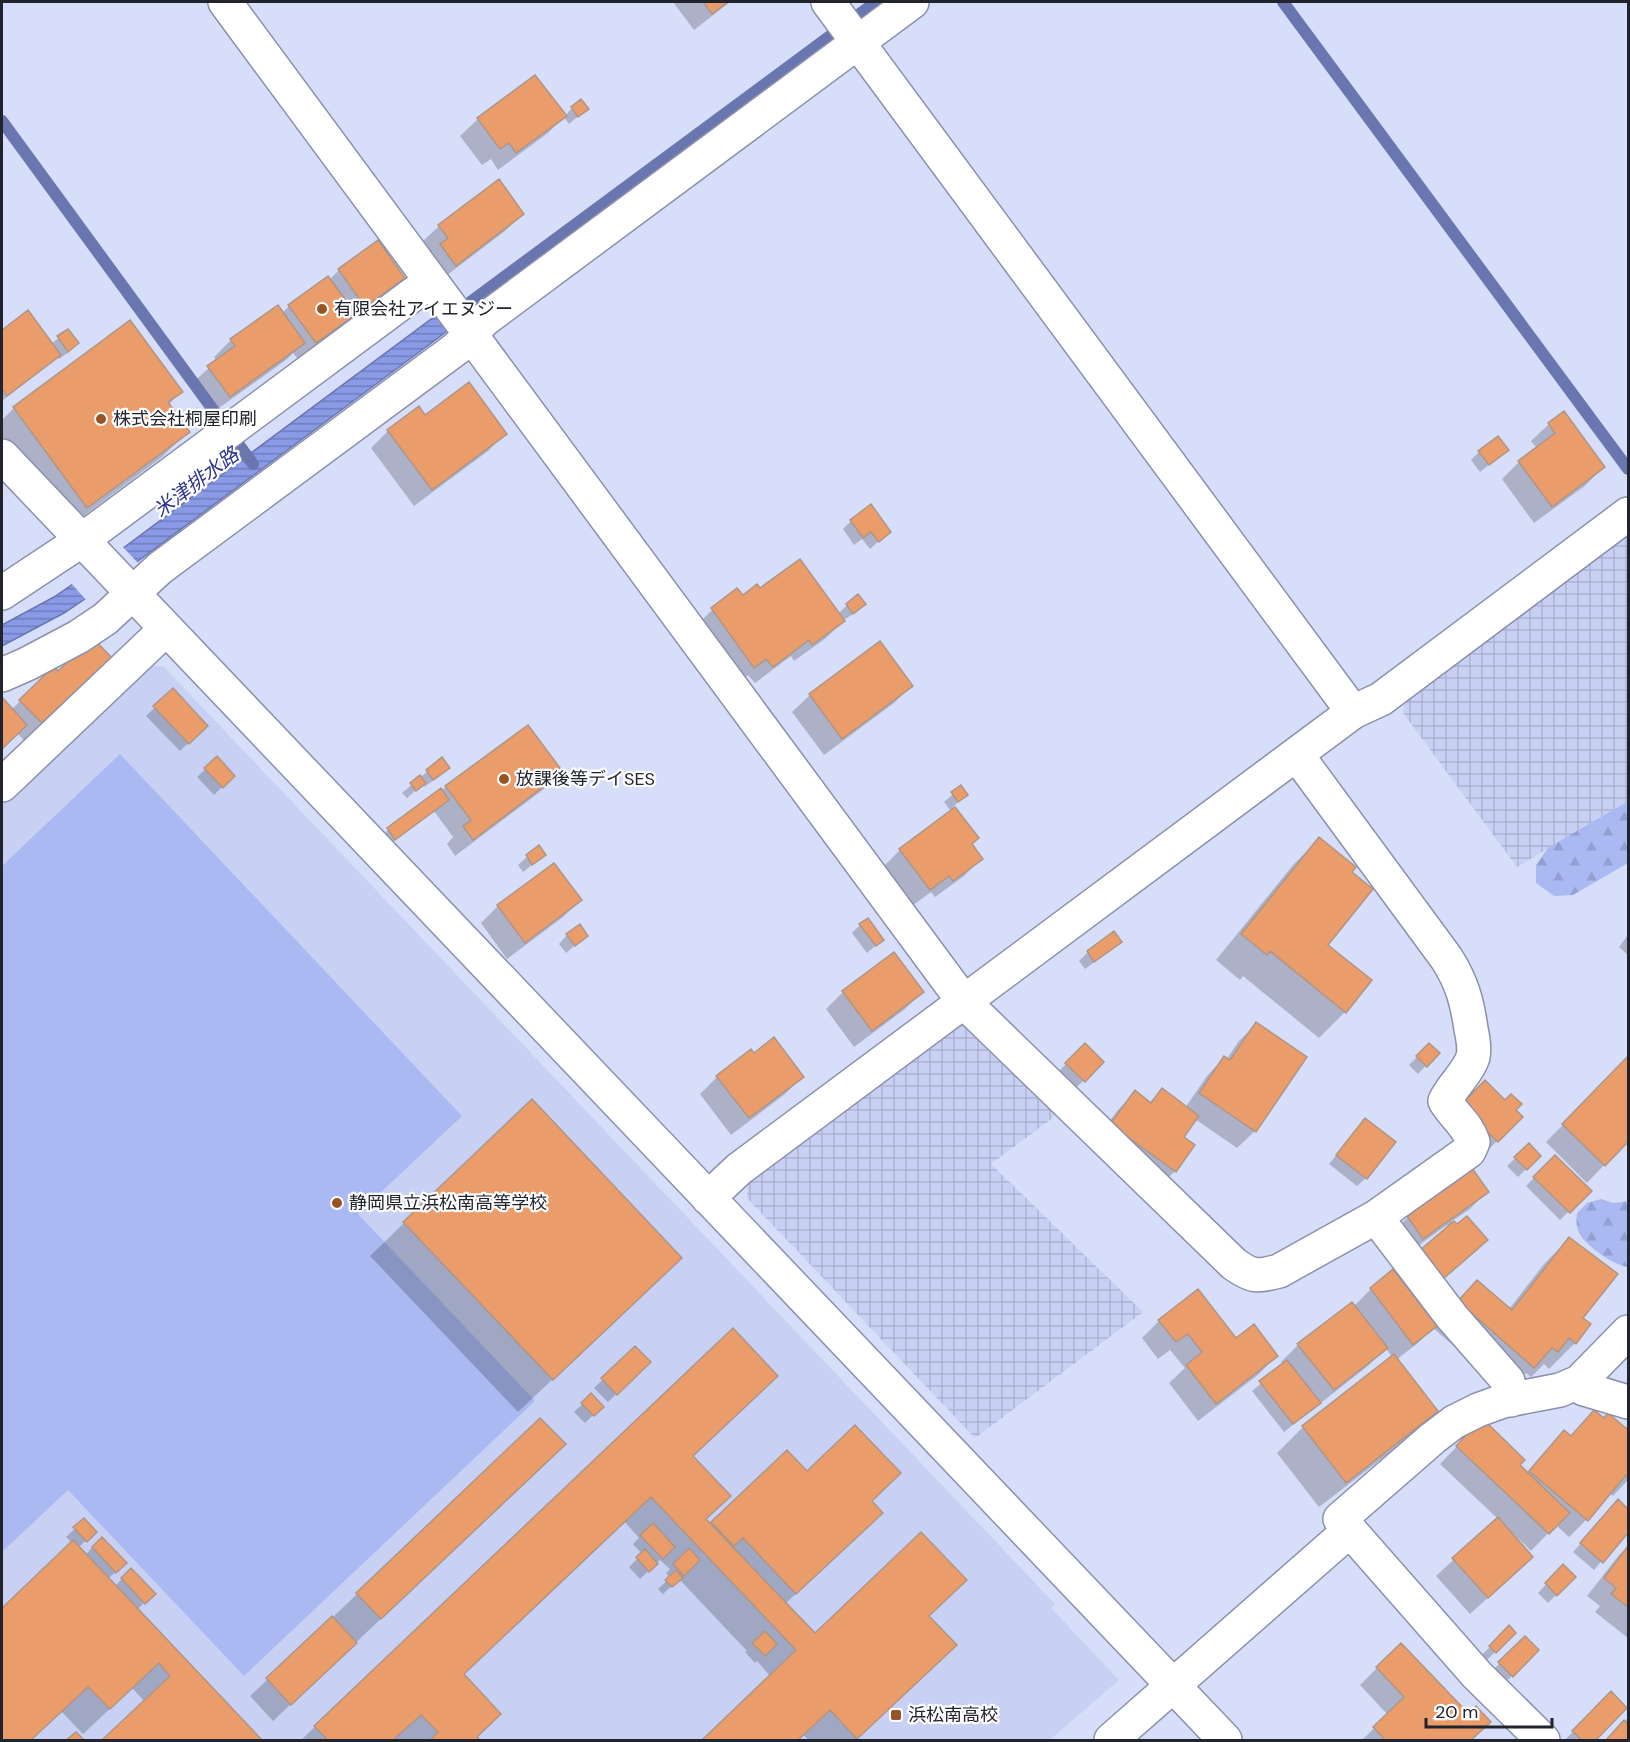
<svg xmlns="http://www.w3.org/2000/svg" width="1630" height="1742" viewBox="0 0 1630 1742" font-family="'DM Sans','Noto Sans JP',sans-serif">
  <defs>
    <pattern id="industrial-grid" width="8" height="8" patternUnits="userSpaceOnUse" patternTransform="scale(1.5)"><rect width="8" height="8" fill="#c8d1f4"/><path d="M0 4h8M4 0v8" fill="none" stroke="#acb3d2"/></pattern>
    <pattern id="forest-firs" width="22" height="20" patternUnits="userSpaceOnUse" patternTransform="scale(1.5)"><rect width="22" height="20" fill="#abb9f3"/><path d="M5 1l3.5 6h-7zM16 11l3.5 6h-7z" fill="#939fd1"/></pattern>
    <pattern id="water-rules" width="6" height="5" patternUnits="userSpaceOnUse" patternTransform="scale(1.5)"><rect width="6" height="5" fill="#8a9ae7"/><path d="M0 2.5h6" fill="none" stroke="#707dbc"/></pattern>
  </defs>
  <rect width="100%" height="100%" fill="#d7defa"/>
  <path fill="#c8d1f4" d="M145,666h18l892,938 -4,4 68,72 -69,60h-1048v-938z"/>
  <path fill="url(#industrial-grid)" d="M1628,534v267l-111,66 -114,-154 2,-13z
    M959,1024l15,1 88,86 -71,53 152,148 -168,126 -228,-240 1,-17z"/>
  <path fill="#abb9f3" d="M120,754l342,362 -104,98 177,187 -291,275 -176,-186 -66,62v-686z"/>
  <path fill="url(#forest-firs)" d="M1628,801v62l-55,32 -19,1 -18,-13v-18l12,-17z
    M1601,1199l13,4 14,-2v66c-13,-1 -40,-20 -47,-31 -5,-7 -5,-15 -4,-23l10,-10z"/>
  <path fill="url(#water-rules)" stroke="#6a76af" stroke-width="1.5" d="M465,306l-19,26 -336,250 -46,31 -62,33v-21l52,-28 45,-31 335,-249z"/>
  <path fill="#d7defa" d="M122,546l17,18 -52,37 -17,-19z"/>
  <path fill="#0003" d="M673,2h57l-36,28z
    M535,77l30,39 7,-8 15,1 -18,15 -5,-7 -16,16 -50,37 -7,-11 -9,6 -22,-29 18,-17z
    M498,181l24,33 -17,17 -67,51 -17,-39 18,-17z
    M377,242l26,36 -17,17 -39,28 -1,-1 -9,9 -39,28 -5,-6 -7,7 -74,53 -21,-29 26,-23 -3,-4 17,-17 51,-27 7,-7 40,-26 10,-10z
    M28,312l23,32 17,-13 9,12 -8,9 -10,7 -2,-2 -55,44v-69z
    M181,392l-13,13 20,26 -26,26 -101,76 -59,-81v-32l12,-12z
    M425,417l80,17 -17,17 -74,55 -43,-58 17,-17z
    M1549,424l54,43 -17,18 -52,38 -32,-44 17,-17 18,-14 -6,-7z
    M1507,450l-27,22 -9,-12 8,-8z
    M851,521l38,11 -19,17 -8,-10 -8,6 -11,-16z
    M737,590l5,7 18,-7 78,24 9,-9 9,7 -12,8 -18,18 -32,23 -3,-5 -36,27 -7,-8 -12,9 -41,-57 17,-17z
    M879,643l32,43 -17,17 -70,52 -32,-43 18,-17z
    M54,668l4,5 34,2 -68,65 -7,-7 -15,15v-49l9,11z
    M173,690l33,36 -26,25 -34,-35z
    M217,758l16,18 -19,19 -17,-18z
    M442,759l6,9 -8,8 -16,11 -2,-2 -15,13 -5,-5z
    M561,772l-17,17 -89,67 -8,-12 6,-7 -19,-26 -48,36 -7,-9 9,-8 58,-43z
    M961,787l5,7 -13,13 24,31 -7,7 11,14 -17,17 -29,21 -4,-5 -19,14 -29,-39 17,-17 51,-39 -7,-9z
    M1319,839l7,106 19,67 -26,26 -76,-62 -3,4 -24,-20 77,-95z
    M538,847l6,8 -21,17 -5,-7z
    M580,900l-17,17 -56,42 -26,-36 17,-17z
    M860,925l22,15 -15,13 -15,-20z
    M1114,933l6,9 -9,8 -26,19 -6,-8 9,-9z
    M567,935l19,1 -20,17 -7,-9z
    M1628,935v20l-9,-8z
    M843,992h79l-17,17 -51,38 -28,-38z
    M1256,1024l-1,107 -18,17 -42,-29 -13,19 11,8 -18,25 -18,18 -63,-47 24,-32 17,-18 14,11 13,-13 23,18 22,-32 17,-18 2,2 13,-19z
    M1085,1045l17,17 -27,27 -17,-17z
    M1429,1045l9,8 -20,21 -9,-9z
    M753,1055l49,22 -17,17 -54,41 -31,-41 17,-17z
    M1628,1059v81l-41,43 -41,-41z
    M1505,1102l16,15 -42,42 -35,-35z
    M1365,1120l1,58 -9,8 -28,-22z
    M1529,1145l10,11 -21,21 -11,-11z
    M1555,1157l34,34 -29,29 -34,-34z
    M1487,1191l-17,18 -18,12 5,6 29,13 -61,55 24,-68 -2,-2 -42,30 -14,-21 17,-17z
    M404,1223l242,68 -128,121 -148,-156z
    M1569,1239l12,80 -6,24 -26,26 -5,-5 -13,13 -5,-4 -19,19 -74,-64 -15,15 -22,17 40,51 -26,26 -91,70 -42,-54 26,-26 89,-70 -6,-9 -17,17 -85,67 -32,-41 31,-26 -2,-3 17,-17 56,-39 17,-17 22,-17 42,54 42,-44 32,27 35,-45z
    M1159,1321l77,20 40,15 -17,18 -61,47 -29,-38 16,-15 -15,-18 -12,9 -16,-21z
    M733,1330l-41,127 13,63 5,5 77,-73 20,21 64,29 -16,36 -70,66 30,31 113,-18 1,53 -74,70h-46l-6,-5 -6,5h-93l67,-63 -14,-16 -2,2 -10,-11 2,-1 -68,-72 -16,15 -5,-5 12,-11 -4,-5 4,-4 -10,-9 -20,19 -11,-12 13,-13 -9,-10 6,-6 -15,-17 -162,154 13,63 3,2h-82l-2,-1 -1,1h-92z
    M635,1348l14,14 -41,40 -14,-14z
    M591,1396l10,11 -16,16 -11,-11z
    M1594,1412l9,7 23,11 2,-3v53l-15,16 -4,-4 -23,28 -17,17 -13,-12 -25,26 -17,-17 -2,1 2,39 -44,40 -34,-38 62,-57 -58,-55 25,-26 53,27 8,9 38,-41 6,4z
    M540,1420l-2,50 -265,251 -23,-25z
    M1618,1501l10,10v19l-34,40 -21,-18z
    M84,1520l11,12 -17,16 7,7 16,-16 24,24 -17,16 7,7 16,-16 22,24 -16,16 123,130h-156l41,-38 -13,-14 -49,46 -22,-23 -31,29h-28v-130l70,-67 -6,-6z
    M1628,1546v92l-33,-26 5,-6 -13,-10 32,-41z
    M1563,1566l11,11 -26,26 -10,-10z
    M1509,1627l5,6 -27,27 -5,-5z
    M1525,1638l12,12 -33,34 -13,-12z
    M1377,1668l91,47 21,7 -19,18h-108l26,-25 -28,-30z
    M1611,1693l14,15 -31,32h-29z
    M1628,1717v23h-21l18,-18z"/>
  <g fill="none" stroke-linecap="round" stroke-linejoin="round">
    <path stroke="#6a76af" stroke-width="12" d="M1283,2l345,467
      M2,121l212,290
      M457,312l419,-310
      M236,441l17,23"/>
  </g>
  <path fill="#ea9d6b" stroke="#af9585" stroke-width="1.5" d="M703,2h25l-16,12z
    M535,75l32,41 -51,37 -7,-10 -9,6 -23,-31z
    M581,99l8,10 -11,8 -7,-10z
    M499,179l25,35 -68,52 -16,-22 8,-6 -10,-13z
    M378,240l27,38 -40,29 -27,-38z
    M328,276l28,38 -40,29 -28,-38z
    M278,305l27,38 -75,54 -23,-31 28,-20 -5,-7z
    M28,310l33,45 -54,41 -5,-7v-59z
    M130,320l53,72 -15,10 22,30 -103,76 -74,-101z
    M68,329l11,14 -11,9 -11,-16z
    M469,382l38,52 -75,56 -45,-60 32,-24 6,9z
    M1564,411l41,56 -53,40 -34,-46 37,-28 -7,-10z
    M1498,436l11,14 -20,15 -11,-14z
    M871,504l20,28 -12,10 -8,-10 -8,6 -13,-18z
    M800,559l45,62 -33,24 -3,-5 -36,27 -7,-8 -12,9 -43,-60 26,-20 6,7 14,-11 3,4z
    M858,594l8,10 -13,10 -7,-10z
    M93,638l19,20 -70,65 -23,-23 35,-34 4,5z
    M880,641l33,45 -71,53 -33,-45z
    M173,688l35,38 -19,18 -36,-38z
    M2,697l25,28 -25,24z
    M528,725l35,47 -90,68 -10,-14 8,-6 -26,-34z
    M217,756l18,20 -12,12 -19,-20z
    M442,757l8,11 -17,12 -7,-10z
    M420,775l6,8 -10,8 -6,-8z
    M961,785l7,10 -10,7 -7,-10z
    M441,788l8,12 -54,40 -8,-12z
    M955,807l24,31 -7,6 11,15 -30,22 -4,-5 -19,14 -31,-41z
    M1319,837l37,30 -4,5 21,17 -45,56 44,35 -26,33 -76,-62 -3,4 -26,-21z
    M539,845l7,10 -14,10 -6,-10z
    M554,863l28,37 -57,43 -28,-38z
    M868,918l16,22 -8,6 -17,-22z
    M580,924l8,12 -13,10 -9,-12z
    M1114,931l8,11 -28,20 -7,-11z
    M894,952l30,40 -52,39 -30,-40z
    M1256,1022l51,35 -51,75 -57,-39 25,-37 6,4z
    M774,1037l30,40 -55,41 -33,-42 35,-27 3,4z
    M1085,1043l19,19 -19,20 -20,-19z
    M1429,1043l11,10 -13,14 -11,-11z
    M1628,1056v86l-23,24 -43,-42z
    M1485,1080l20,20 6,-6 11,10 -6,6 7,7 -25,25 -38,-36z
    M1162,1088l37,28 -15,21 11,8 -19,27 -66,-48 25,-34 16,13z
    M532,1099l150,159 -129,122 -150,-158z
    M1365,1118l31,24 -29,37 -31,-24z
    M1529,1143l12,13 -14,14 -13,-13z
    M1555,1155l37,36 -22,22 -37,-36z
    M1472,1168l17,24 -66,47 -16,-23z
    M1467,1216l21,24 -45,39 -24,-28 35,-30 3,3z
    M1569,1237l49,37 -35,44 8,6 -15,20 -7,-6 -11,14 -6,-4 -18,20 -76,-67 19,-21 35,30z
    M1393,1269l44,57 -24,19 -43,-57z
    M1198,1289l38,49 18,-14 24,32 -62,48 -30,-39 16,-13 -14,-18 -12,8 -18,-22z
    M1352,1302l36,46 -54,42 -37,-46z
    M733,1328l45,48 -85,80 38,40 -25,23 109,114 106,-101 46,48 -38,36 28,29 -100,94 -27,-29 -32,30h-96l94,-90 -145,-153 -187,177 37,40 -24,23 3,3h-50l8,-8 -17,-17 -28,25h-65l-14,-14z
    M635,1346l16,16 -34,33 -16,-17z
    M1394,1354l44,57 -92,72 -44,-57z
    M1287,1360l34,43 -28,21 -34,-43z
    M591,1393l13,14 -10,9 -13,-13z
    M1594,1410l10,8 4,-5 19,16 1,-3v51l-2,-2 -38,46 -59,-50 35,-41 7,6z
    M540,1418l26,26 -185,175 -25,-26z
    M1482,1418l43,42 -5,5 50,48 -21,21 -93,-88z
    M855,1425l46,48 -29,28 11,12 -87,81 -53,-56 -9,8 -23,-24 76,-72 20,21z
    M1618,1499l10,10v24l-25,30 -23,-20z
    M1498,1517l35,40 -45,41 -36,-40z
    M84,1518l13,14 -10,10 -14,-15z
    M653,1523l22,24 -12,12 -23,-24z
    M102,1537l25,26 -11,10 -24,-26z
    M73,1540l189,200h-160l68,-64 -11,-13 -49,46 -22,-22 -57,53h-29v-132z
    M1628,1546v61l-17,-13 5,-6 -12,-10z
    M689,1548l11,12 -16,16 -11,-12z
    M645,1549l13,15 -9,8 -13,-15z
    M1563,1564l13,13 -19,19 -12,-13z
    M131,1568l25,26 -11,10 -24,-26z
    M676,1570l7,8 -11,9 -7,-7z
    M332,1616l25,27 -66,62 -25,-27z
    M1509,1625l7,8 -20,20 -7,-7z
    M765,1631l12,13 -12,12 -13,-13z
    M1525,1636l14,14 -26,27 -15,-15z
    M1401,1643l67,70 8,-7 15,16 -20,18h-86l-12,-13 31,-30 -28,-30z
    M1611,1691l16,17 -31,32h-14l-10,-9z
    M1624,1720l4,4v16h-22z
    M76,1732l8,8h-18z"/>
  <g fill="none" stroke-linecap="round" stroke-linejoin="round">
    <defs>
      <path id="minor" d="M225,2l739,1000 270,262c18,13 23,13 45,7l97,-54 76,100 56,64 3,19
        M828,2l525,710
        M2,456l1223,1284
        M2,593l80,-53 349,-259
        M2,675l25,-11 51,-27 27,-18 55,-51 297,-220 27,-28 428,-318
        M1297,755l150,204c15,24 20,42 24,70 2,9 4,19 2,28 -5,16 -21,29 -28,44 9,15 23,24 28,41l-4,9 -93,66
        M2,785l164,-156
        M708,1198l31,-29 614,-457 28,-13 247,-185
        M1579,1382l5,7 44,13
        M1111,1740l239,-210
        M1543,1740l-66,-65 -137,-156 93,-81 21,-16 24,-12 25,-9 57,-11 19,-8 49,-50"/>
    </defs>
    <use href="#minor" stroke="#8b91ab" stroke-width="36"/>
    <use href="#minor" stroke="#fff" stroke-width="33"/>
  </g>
  <g fill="#985524" stroke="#fff" stroke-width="2">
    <circle cx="322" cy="309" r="6"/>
    <circle cx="101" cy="419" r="6"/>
    <circle cx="504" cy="779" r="6"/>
    <circle cx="337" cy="1203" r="6"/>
    <rect x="890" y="1709" width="12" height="12" rx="3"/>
  </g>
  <g text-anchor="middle" stroke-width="4.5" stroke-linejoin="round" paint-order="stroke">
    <g font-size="18" fill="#21232d" stroke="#fff" text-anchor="start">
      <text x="334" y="315">有限会社アイエヌジー</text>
      <text x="113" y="425">株式会社桐屋印刷</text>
      <text x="516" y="785">放課後等デイSES</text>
      <text x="349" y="1209">静岡県立浜松南高等学校</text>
      <text x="908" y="1721">浜松南高校</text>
    </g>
    <g font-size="20" font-style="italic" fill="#2e358d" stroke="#fff">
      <text transform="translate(196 482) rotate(-37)" y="7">米津排水路</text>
    </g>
  </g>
  <rect width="1630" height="1742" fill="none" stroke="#21232d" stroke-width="6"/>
  <path d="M1426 1718v9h126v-9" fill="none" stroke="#21232d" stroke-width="3"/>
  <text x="1435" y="1718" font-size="18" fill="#21232d" stroke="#ffffff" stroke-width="4.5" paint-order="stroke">20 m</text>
</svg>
